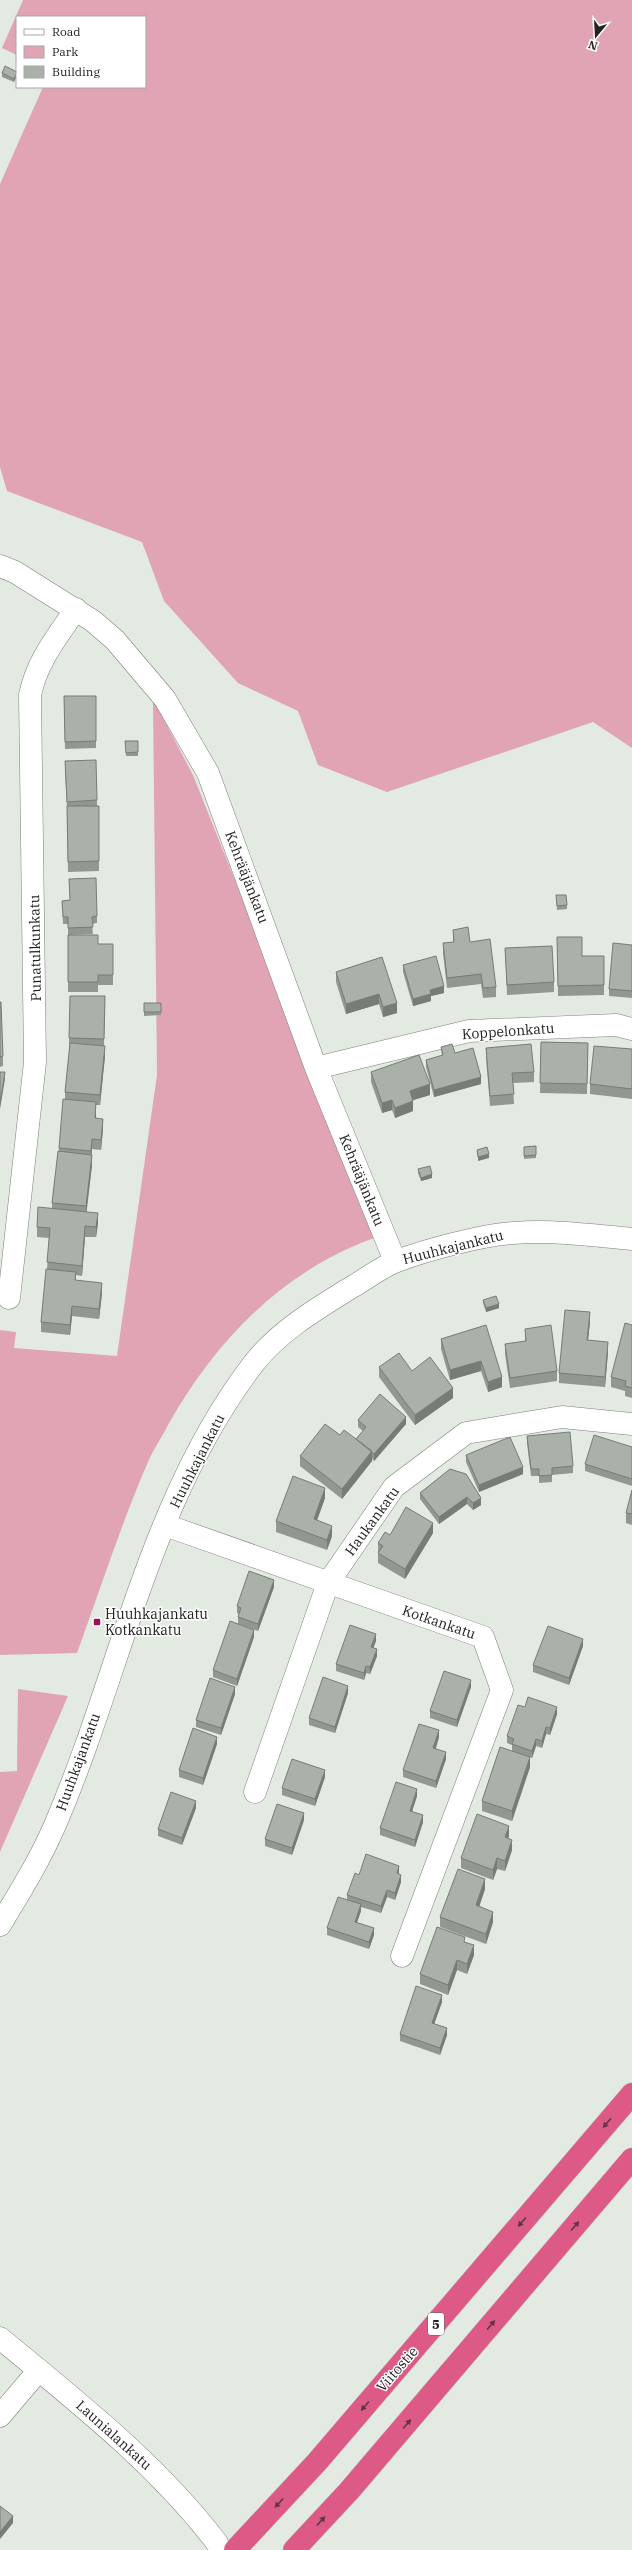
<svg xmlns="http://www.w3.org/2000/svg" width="632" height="2550" viewBox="0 0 632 2550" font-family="'IBM Plex Serif',serif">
  <rect width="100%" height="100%" fill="#e2eae1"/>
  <path fill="#e0a4b4" d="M23,0h609v748l-39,-26 -206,70 -69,-27 -20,-54 -60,-28 -74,-82 -22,-59 -135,-51 -7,-24v-283l43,-97h102v-70h-128v38l-15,-7z
    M153,699l40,76 184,462c-94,33 -161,103 -209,188 -6,12 -15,25 -20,37 -27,62 -48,128 -71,191l-77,2v-325l16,2 -2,16 103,8 40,-281z
    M18,1689l50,7 -68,156v-80l17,-1z"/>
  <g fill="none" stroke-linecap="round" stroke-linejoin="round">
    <defs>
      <path id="minor" d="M0,566l15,6 78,49 22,19 50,59 43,74 108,295 79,193
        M316,1068l153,-37 147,-6 16,4
        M9,1298l26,-236 -5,-367c7,-34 27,-58 46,-86
        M165,1525l318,112 19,53 -100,266
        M255,1792l73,-209 66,-96 72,-54 96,-16 70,7
        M0,1925c20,-33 40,-65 55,-100 66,-153 95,-327 199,-462 25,-32 64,-55 98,-76 14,-8 29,-20 45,-26 29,-11 85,-26 116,-28 40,-3 79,2 119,6
        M0,2338c77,64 156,125 217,205
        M0,2416l39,-46"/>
      <path id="highway" d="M235,2550l82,-88 315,-368
        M294,2550l55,-59 283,-332"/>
    </defs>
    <use href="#minor" stroke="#7a8179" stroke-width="23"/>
    <use href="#highway" stroke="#c5c6c5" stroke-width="23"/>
    <use href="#minor" stroke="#fff" stroke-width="22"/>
    <use href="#highway" stroke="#dd5a87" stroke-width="22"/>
  </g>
  <path fill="#919890" d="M2,73l15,2 -3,7 -12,-5z
    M64,696h32v52l-31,1z
    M125,741h13v15h-12z
    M65,768l32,32v6h2v65l-31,1 -1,-63z
    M69,879l28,37v7l-5,1 1,10 -25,1v-11h-5l-1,-23 8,-1z
    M556,895l11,10v4l-10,1z
    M453,930l17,12 26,45v10l-13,1 -2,-14 -34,4 -4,-35v-10l10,-1z
    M68,935l30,9h15v41h-15v7h-30z
    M557,937l25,19h22v39l-46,1z
    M632,945v53l-23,-2v-7z
    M505,948l49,34v10l-47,3z
    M382,957l15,56 -14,4 -4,-13 -33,10 -10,-32v-10z
    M403,965l41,28 -13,3v5l-18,5 -10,-34z
    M105,996l-1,50 -7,-1 8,11 -5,49h-4v13l7,11 -2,21 -9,-1v16l-6,47 12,11 -2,14h-11l-3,39 -6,-1v5l26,13 -3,26 -27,-3 -2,19 -29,-3v-10l6,-53 2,-31 -12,-1v-10l15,-19v-5l7,-55 6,-49v-7l5,-47h-1v-7z
    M0,1002l3,54v10l-3,1z
    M144,1003h17v12l-17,1z
    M541,1042l47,1 -1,51 -47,-1z
    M441,1047l40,37 -47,13 -8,-30v-7l16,-4z
    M486,1048l48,24v10l-21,1 1,21 -24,2 -4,-48z
    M632,1049v50l-42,-5v-10z
    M371,1072l59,23 -17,5v11l-18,7 -3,-8 -10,3 -11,-31z
    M536,1146v12l-12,1v-12z
    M418,1169l14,9 -11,3 -3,-8z
    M483,1300l16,8 -13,4 -3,-9z
    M590,1322l-2,18 20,12 -3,35 -46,-4v-10z
    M486,1325l16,62 -14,5 -7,-21 -31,9 -9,-31v-10z
    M632,1325v73l-7,-2v-5l-14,-4v-10z
    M525,1329l32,42v10l-47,7 -5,-34v-10l20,-3z
    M379,1367l33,4 41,27 -38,27 -36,-48z
    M358,1420l48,4 -32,37 -2,-2v2l-30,38 -42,-33v-10l40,-21 16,4 7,-8 -5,-4z
    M527,1436l46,30v7l-21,2v7l-13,1v-7h-8l-4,-33z
    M632,1447v39l-47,-15v-7z
    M466,1455l57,19 -44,18 -13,-30z
    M450,1469l31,36 -8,5 -6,-6 -28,20 -19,-25v-6z
    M632,1490v35l-6,-2v-10z
    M325,1498l-8,22 15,16 -5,14 -51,-18v-11z
    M433,1533l-28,46 -27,-16v-20l12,-8z
    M274,1587l-16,44 -20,-7v-7l1,-3 -2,-1v-7z
    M254,1637l-17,49 -24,-9v-7z
    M376,1641l-3,7 4,8 -7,18 -4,-1 -2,7 -28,-9v-7z
    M583,1646l-14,39 -36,-13v-7z
    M471,1687l-14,40 -27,-9v-7z
    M348,1693l-13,40 -26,-8v-7z
    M235,1694l-14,41 -25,-8v-7z
    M525,1707l32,7 -7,21 -4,-1 -4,14 -6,-2 -4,12 -20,-7v-6l-5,-2v-7z
    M439,1737l-3,12 10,10 -10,29 -33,-11v-7z
    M217,1744l-14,41 -24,-8v-7z
    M530,1767l-18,54 -30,-10v-10z
    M325,1777l-10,29 -33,-11v-7z
    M417,1796l-5,15 11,11 -8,25 -35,-12v-7z
    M196,1808l-14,37 -24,-9v-7z
    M304,1820l-12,35 -27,-9v-7z
    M509,1836l-1,2 4,12 -7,21 -8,-2 -4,11 -32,-12v-10z
    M399,1873l2,9 -6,18 -8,-3 -6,16 -20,-6v4l-4,11 17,13 -5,14 -42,-14v-7l20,-28v-5l12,-20z
    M485,1889l-6,18 14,15 -7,22 -46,-17v-10z
    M465,1942l9,13 -7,19 -10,-4 -9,25 -28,-11v-10z
    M442,2002l-8,22 13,11 -7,20 -40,-14v-7z"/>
  <path fill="#767c76" d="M17,72v3l-3,7v-3z
    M444,986v7l-13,3v5l-18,5v-7l17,-9z
    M379,994v10l-33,10v-10z
    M397,1003v10l-14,4v-10z
    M105,1046v10l-5,49v-10z
    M5,1072v7l-5,30v-6z
    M481,1077v7l-47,13v-7z
    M430,1084v11l-20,6v-10z
    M392,1100v10l-10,3v-10z
    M413,1101v10l-18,7v-10z
    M96,1102v10l-1,16v-10z
    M103,1119v10l-2,21v-10z
    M92,1139v26l-6,52v-11l5,-47z
    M489,1154v4l-11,3v-4z
    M432,1174v4l-11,3v-3z
    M98,1213v10l-2,14v-10z
    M85,1226v11l-3,39v-10z
    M102,1283v10l-3,26v-10z
    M499,1304v4l-13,4v-4z
    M72,1306v10l-2,19v-10z
    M590,1312v10l-3,28v-10z
    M608,1342v10l-3,35v-10z
    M481,1361v10l-31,9v-10z
    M502,1377v10l-14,5v-10z
    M453,1388v10l-38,27v-10z
    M406,1417v7l-32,37v-7z
    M372,1451v10l-30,38v-10z
    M523,1467v7l-44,18v-7z
    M325,1488v10l-11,31v-10z
    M467,1497v7l-28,20v-7z
    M481,1498v7l-8,5v-7z
    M433,1523v10l-28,46v-10z
    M332,1526v10l-5,14v-10z
    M274,1580v7l-16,44v-7z
    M254,1630v7l-17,49v-7z
    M376,1634v7l-5,13v-7z
    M583,1639v7l-14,39v-7z
    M377,1649v7l-7,18v-7z
    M366,1666v7l-2,7v-7z
    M471,1680v7l-14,40v-7z
    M348,1686v7l-13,40v-6z
    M235,1687v7l-14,41v-7z
    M557,1707v7l-7,21v-7z
    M546,1727v7l-4,14v-7z
    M439,1730v7l-6,18v-7z
    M217,1737v7l-14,41v-7z
    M536,1739v7l-4,12v-7z
    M446,1752v7l-10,29v-7z
    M530,1757v10l-18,54v-10z
    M325,1770v7l-10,29v-7z
    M417,1789v7l-7,22v-7z
    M196,1801v7l-14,37v-7z
    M304,1813v7l-12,35v-7z
    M423,1815v7l-8,25v-7z
    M509,1826v10l-4,11v-10z
    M512,1840v10l-7,21v-10z
    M497,1858v11l-4,11v-10z
    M399,1866v7l-2,7v-7z
    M401,1875v7l-6,18v-7z
    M485,1879v10l-9,27v-11z
    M387,1890v7l-6,16v-7z
    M361,1904v7l-6,17v-6z
    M493,1912v10l-7,22v-10z
    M374,1928v7l-5,14v-7z
    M474,1945v10l-7,19v-10z
    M457,1960v10l-9,25v-10z
    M442,1995v7l-10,28v-7z
    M447,2028v7l-7,20v-7z
    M13,2516v7l-13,16v-7z"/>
  <path fill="#a9b1a8" stroke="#767c76" d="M5,66l12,6 -3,7 -12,-6z
    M64,696h32v45l-31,1z
    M125,741h13v11l-12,1z
    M96,760l1,40 -30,2 -2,-41z
    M67,806h32v55l-31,1z
    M96,878l1,38 -5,1 1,10 -25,1v-11h-5l-1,-16 8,-1 -1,-21z
    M556,895h10l1,10 -10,1z
    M468,927l2,15 20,-3 6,48 -13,1 -2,-14 -34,4 -4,-35 11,-1 -1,-12z
    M68,935h30v9h15v31h-15v7h-30z
    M557,937h25v19h22v29l-46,1z
    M613,943l19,2v46l-23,-2z
    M552,946l2,36 -47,3 -2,-37z
    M436,956l8,30 -14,4 1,4 -18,5 -10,-34z
    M382,957l15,46 -14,4 -4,-13 -33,10 -10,-32z
    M70,996h35l-1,43 -35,-1z
    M0,1002h1l2,54 -3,1z
    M144,1003h17v9h-17z
    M541,1042l47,1 -1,41 -47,-1z
    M70,1043l35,3 -5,49 -35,-3z
    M452,1044l3,9 18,-5 8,29 -47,13 -8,-30 17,-5 -2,-8z
    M531,1044l3,28 -22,1 2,21 -24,2 -4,-48z
    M594,1046l38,3v40l-42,-5z
    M419,1055l11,29 -20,7 3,10 -18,7 -3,-8 -10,3 -11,-31z
    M0,1072h5l-5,31z
    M63,1099l33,3 -1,16 8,1 -2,21 -9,-1 -1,12 -32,-3z
    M536,1146v9l-12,1v-9z
    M487,1147l2,7 -11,3 -1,-7z
    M58,1151l34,4 -6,51 -34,-3z
    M430,1166l2,8 -11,4 -3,-9z
    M38,1207l60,6 -2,14 -11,-1 -3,40 -35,-4 3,-34 -13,-1z
    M46,1269l30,3 -1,8 27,3 -3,26 -27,-3 -2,19 -29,-3z
    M496,1296l3,8 -13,4 -3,-8z
    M565,1310l25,2 -3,28 21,2 -3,35 -46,-4z
    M625,1323l7,2v63l-7,-2 1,-5 -15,-4z
    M486,1325l16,52 -14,5 -7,-21 -31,9 -9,-31z
    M551,1325l6,46 -47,7 -5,-34 21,-3 -1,-12z
    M399,1353l13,18 18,-14 23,31 -38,27 -36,-48z
    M380,1394l26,23 -32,37 -18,-15 10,-12 -8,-7z
    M325,1424l15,11 4,-5 28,21 -30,38 -42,-33z
    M570,1432l3,34 -21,2v7l-13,1v-7h-8l-4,-33z
    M594,1435l38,12v32l-47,-15z
    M510,1437l13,30 -44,18 -13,-30z
    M450,1469l16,5 15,24 -8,5 -6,-6 -28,20 -19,-24z
    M293,1476l32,12 -11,31 18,7 -5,14 -51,-19z
    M632,1490v24l-6,-1z
    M406,1507l27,16 -28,46 -27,-16 5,-7 -5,-3 7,-11 5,3z
    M249,1571l25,9 -16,44 -20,-7 3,-9 -4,-2z
    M230,1621l24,9 -17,49 -24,-9z
    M350,1625l26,9 -5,13 6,2 -7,18 -4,-1 -2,7 -28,-9z
    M548,1626l35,13 -14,39 -36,-13z
    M444,1671l27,9 -14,40 -27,-9z
    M323,1677l25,9 -13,41 -26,-9z
    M210,1678l25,9 -14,41 -25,-8z
    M528,1697l29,10 -7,21 -4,-1 -4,14 -6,-2 -4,12 -20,-7 2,-5 -7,-3 11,-31 7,2z
    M419,1724l20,6 -6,18 13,4 -10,29 -33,-11z
    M193,1728l24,9 -14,41 -24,-8z
    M500,1747l30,10 -18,54 -30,-10z
    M292,1759l33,11 -10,29 -33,-11z
    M396,1782l21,7 -7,22 13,4 -8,25 -35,-12z
    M171,1792l25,9 -14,37 -24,-9z
    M277,1804l27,9 -12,35 -27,-9z
    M477,1814l32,12 -4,11 7,3 -7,21 -8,-3 -4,12 -32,-12z
    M366,1854l33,12 -2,7 4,2 -6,18 -8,-3 -6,16 -34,-11 8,-22 4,2z
    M458,1869l27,10 -9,26 17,7 -7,22 -46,-17z
    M338,1897l23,7 -6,18 19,6 -5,14 -42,-14z
    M437,1927l28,10 -1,5 10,3 -7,19 -10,-4 -9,25 -28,-11z
    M416,1986l26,9 -10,28 15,5 -7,20 -40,-14z
    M0,2506l13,10 -13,16z"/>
  <defs><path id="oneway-solid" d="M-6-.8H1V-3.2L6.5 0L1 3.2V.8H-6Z"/></defs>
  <g fill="#623644">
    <use href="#oneway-solid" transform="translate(607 2123) rotate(131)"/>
    <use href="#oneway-solid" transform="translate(522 2222) rotate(131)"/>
    <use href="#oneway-solid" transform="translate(575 2226) rotate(-50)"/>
    <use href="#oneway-solid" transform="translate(491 2325) rotate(-50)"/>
    <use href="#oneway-solid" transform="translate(365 2406) rotate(131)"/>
    <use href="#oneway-solid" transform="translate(407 2424) rotate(-50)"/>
    <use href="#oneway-solid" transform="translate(279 2503) rotate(133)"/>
    <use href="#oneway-solid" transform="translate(321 2521) rotate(-47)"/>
  </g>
  <rect fill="#a10e52" stroke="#fff" stroke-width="1.5" x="93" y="1618" width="8" height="8" rx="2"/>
  <g text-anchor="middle" stroke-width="3" stroke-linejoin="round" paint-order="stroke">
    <rect fill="#fff" stroke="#636563" stroke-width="1" x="428" y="2313" width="16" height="22" rx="3"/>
    <g font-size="13" font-weight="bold" fill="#202320">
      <text x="436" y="2329">5</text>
    </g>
    <g font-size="14" fill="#202320" stroke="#fff">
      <text transform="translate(247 877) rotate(69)" y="5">Kehrääjänkatu</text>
      <text transform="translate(35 948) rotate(-91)" y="5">Punatulkunkatu</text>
      <text transform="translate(508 1031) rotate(-4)" y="5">Koppelonkatu</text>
      <text transform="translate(362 1180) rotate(68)" y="5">Kehrääjänkatu</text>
      <text transform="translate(453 1247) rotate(-14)" y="5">Huuhkajankatu</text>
      <text transform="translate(197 1461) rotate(-63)" y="5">Huuhkajankatu</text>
      <text transform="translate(372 1521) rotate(-54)" y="5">Haukankatu</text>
      <text transform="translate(439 1622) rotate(19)" y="5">Kotkankatu</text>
      <text transform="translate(78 1762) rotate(-70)" y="5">Huuhkajankatu</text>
      <text transform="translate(397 2369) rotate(-49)" y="5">Viitostie</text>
      <text transform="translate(114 2435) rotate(42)" y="5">Launialankatu</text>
    </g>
    <g font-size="14" fill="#202320" stroke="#fff" text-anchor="start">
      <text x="105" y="1619">Huuhkajankatu<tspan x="105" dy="16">Kotkankatu</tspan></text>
    </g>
  </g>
  <rect x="16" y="16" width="130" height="72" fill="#ffffff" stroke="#a6a7a6"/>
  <rect x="24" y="29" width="20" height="6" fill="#ffffff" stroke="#a6a7a6"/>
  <text x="52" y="36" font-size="12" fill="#202320">Road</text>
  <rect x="24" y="46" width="20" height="12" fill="#e0a4b4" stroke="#a6a7a6"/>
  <text x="52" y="56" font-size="12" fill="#202320">Park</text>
  <rect x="24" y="66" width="20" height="12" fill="#a9b1a8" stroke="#a6a7a6"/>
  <text x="52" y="76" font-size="12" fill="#202320">Building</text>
  <g transform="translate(596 36) rotate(198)" stroke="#ffffff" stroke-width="3" paint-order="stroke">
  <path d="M0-3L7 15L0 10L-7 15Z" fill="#202320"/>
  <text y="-6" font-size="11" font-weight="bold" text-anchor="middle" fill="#202320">N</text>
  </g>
</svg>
